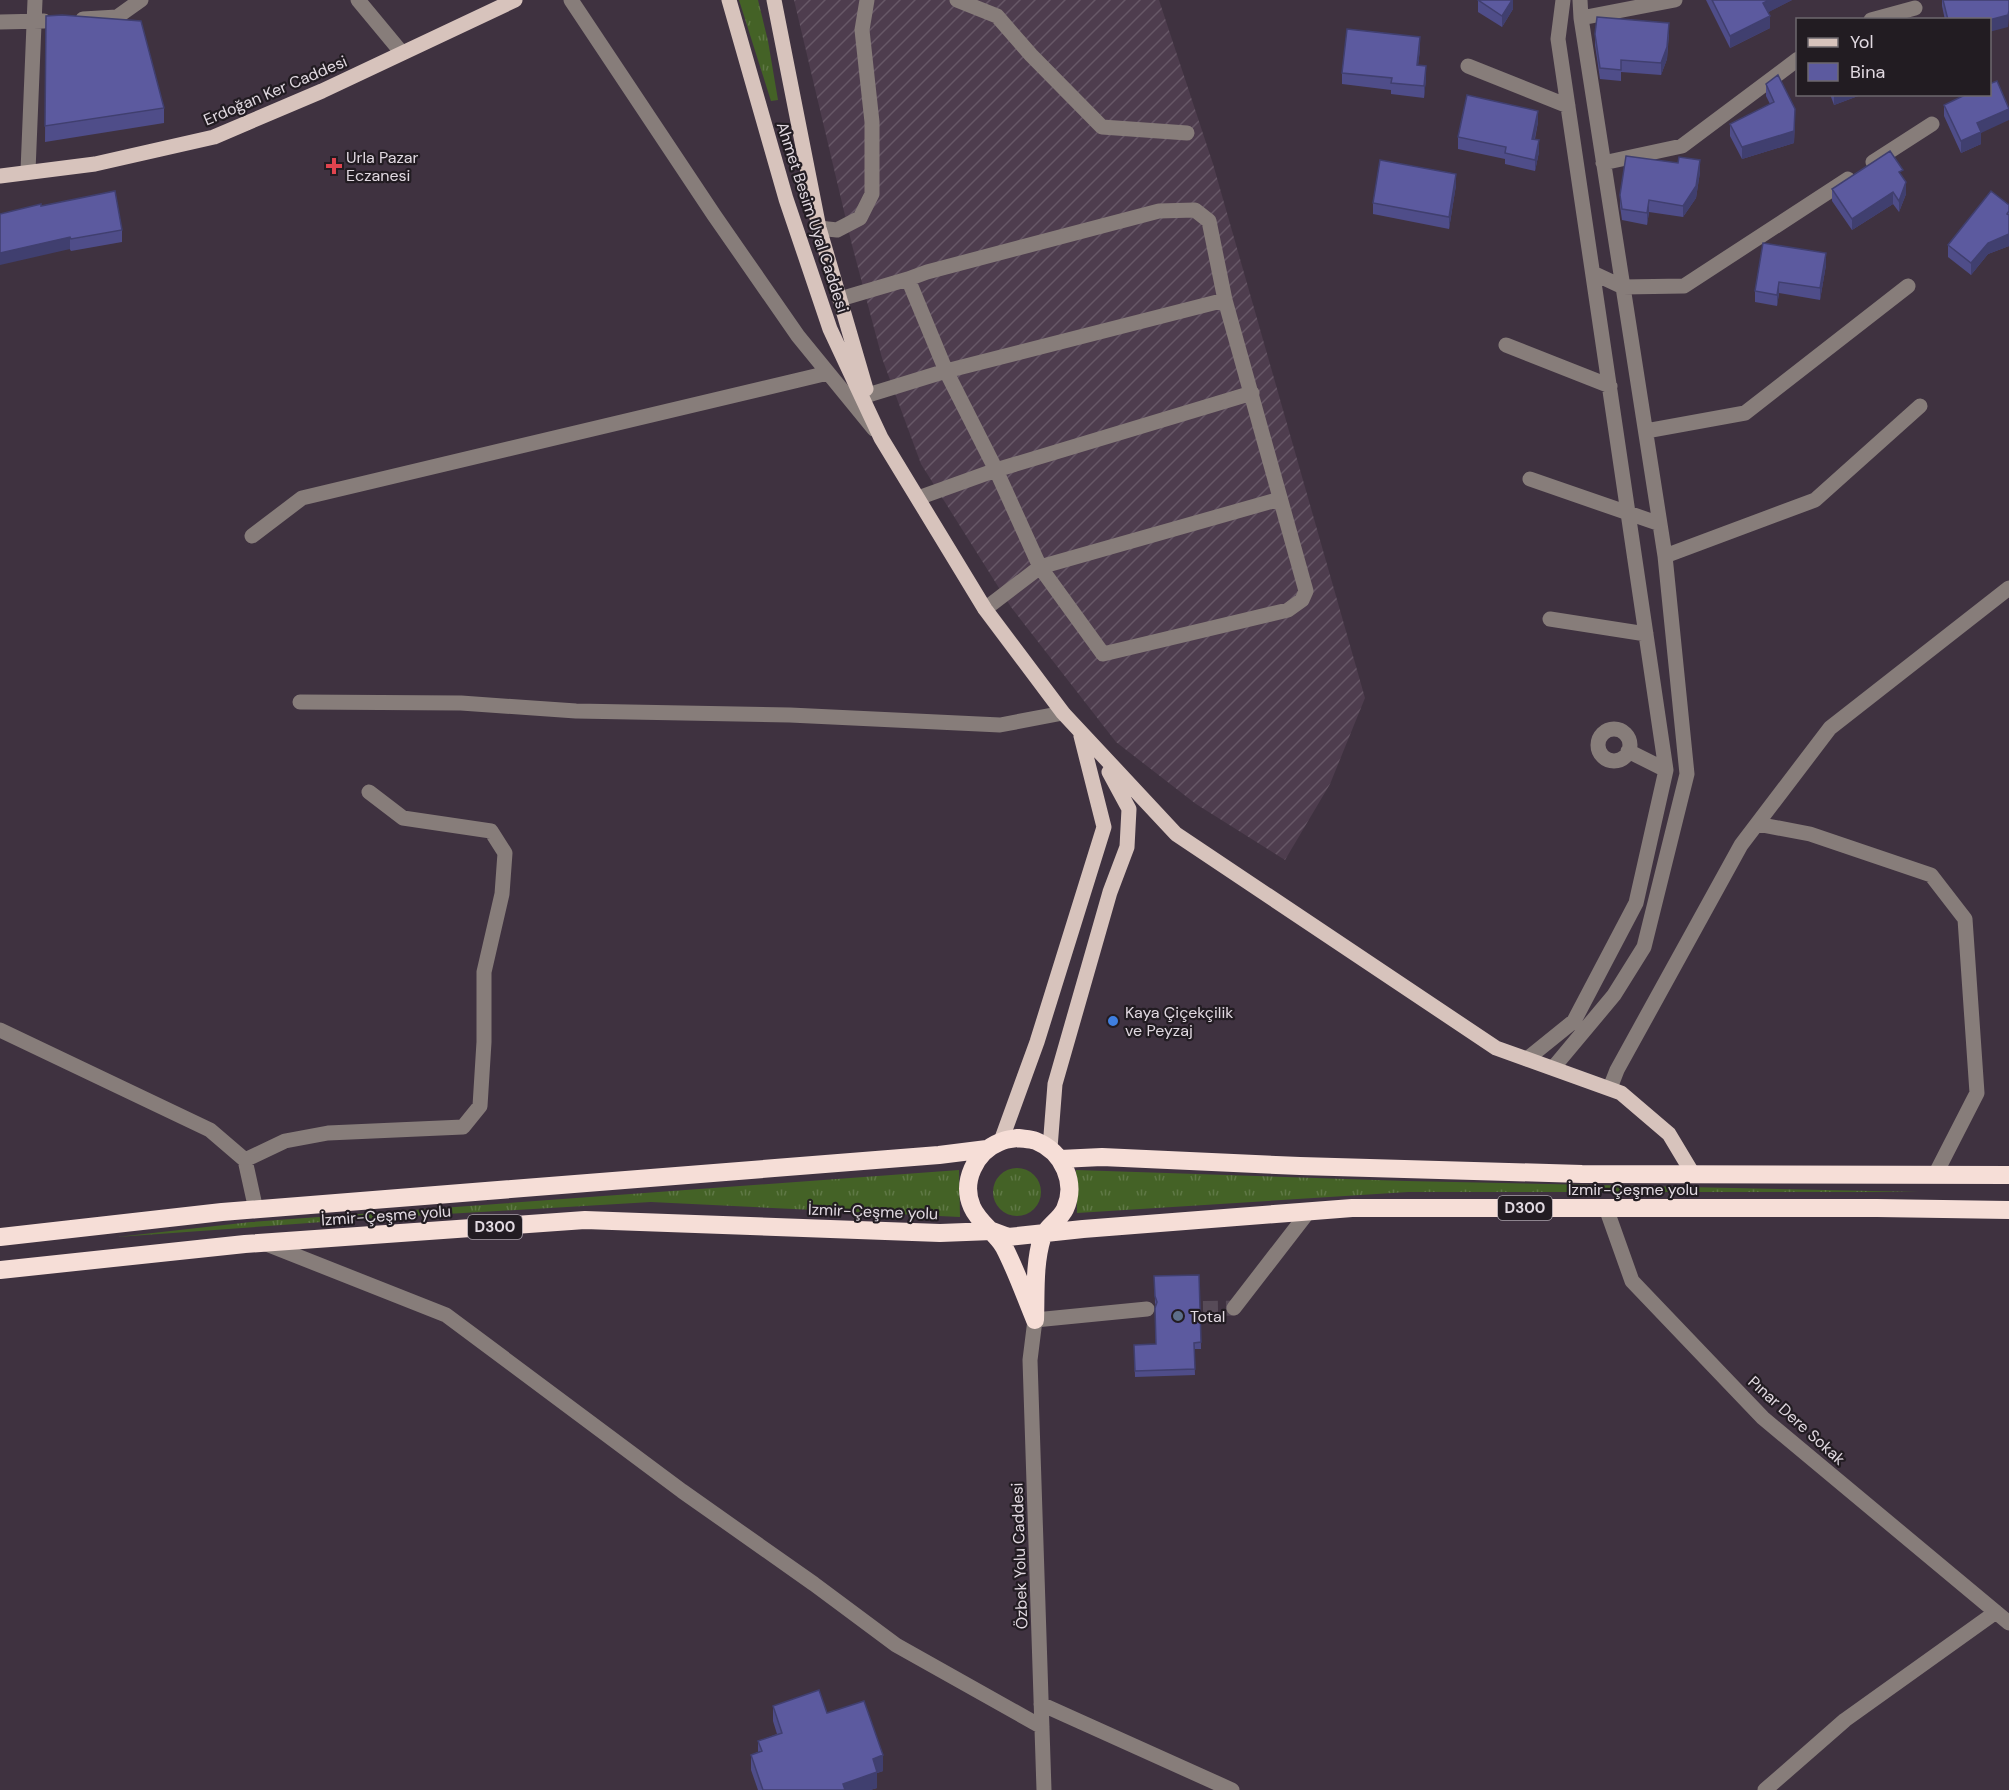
<svg xmlns="http://www.w3.org/2000/svg" width="2009" height="1790" viewBox="0 0 2009 1790" font-family="'DM Sans',sans-serif">
  <defs>
    <pattern id="industrial-furrows" width="10" height="10" patternUnits="userSpaceOnUse" patternTransform="scale(1.5)"><rect width="10" height="10" fill="#4e3d4e"/><path d="M-1 1l2-2M0 10L10 0M9 11l2-2" fill="none" stroke="#675867"/></pattern>
    <pattern id="grass-tufts" width="24" height="20" patternUnits="userSpaceOnUse" patternTransform="scale(1.5)"><rect width="24" height="20" fill="#446226"/><path d="M3 7l-1-3M5 7V3M7 7l1-3M15 17l-1-3M17 17v-4M19 17l1-3" fill="none" stroke="#5f7845"/></pattern>
  </defs>
  <rect width="100%" height="100%" fill="#3f3240"/>
  <path fill="url(#industrial-furrows)" d="M794,0h365l54,164 152,534 -35,86 -45,76 -89,-56 -80,-62 -105,-135 -90,-143 -39,-106 -30,-113z"/>
  <path fill="url(#grass-tufts)" d="M739,0h19l10,41 10,59 -7,1z
    M993 1192a24 24 0 1 1 48 0a24 24 0 1 1-48 0Z
    M959,1170l1,47 -309,-15 -273,16 -261,19 134,-15z
    M1076,1170l330,11 513,11h-511l-331,21z"/>
  <g fill="none" stroke-linecap="round" stroke-linejoin="round">
    <path stroke="#574b58" stroke-width="15" stroke-dasharray="15 8" stroke-linecap="butt" d="M1180,1309l54,-1"/>
    <path stroke="#877d7a" stroke-width="15" d="M358,0l44,53
      M571,0l143,215 84,121 76,93
      M957,0l40,16 34,39 71,72 85,6
      M1581,18l94,-18
      M83,19l34,-2 24,-17
      M1871,20l44,-12
      M0,22l44,-1
      M1468,66l100,40
      M1873,162l59,-38
      M1603,163l79,-17 116,-87
      M28,171l7,-171
      M1195,210l14,11 16,79 81,291 -4,9 -14,10 -185,44 -63,-87 -44,-97 -50,-99 -38,-92 19,-7 232,-61z
      M819,228l18,2 23,-12 12,-24v-72l-10,-92 5,-30
      M1593,273l30,14 61,-1 164,-107
      M840,299l68,-20
      M1506,345l104,41
      M868,395l78,-24 279,-71
      M1646,431l99,-18 163,-127
      M1530,479l130,45
      M918,498l78,-28 256,-77
      M252,536l50,-38 526,-125
      M1665,556l150,-56 105,-94
      M985,609l55,-42 240,-68
      M1550,619l96,15
      M300,702l161,1 115,8 214,4 210,10 63,-12
      M1598 745a16 16 0 1 1 32 0a16 16 0 1 1-32 0Z
      M1628,751l38,19
      M1757,824l53,10 121,41 34,44 12,174 -42,82
      M0,1030l210,100 35,30 11,50
      M1527,1059l47,-38 62,-118 30,-133 -108,-731 5,-39
      M1553,1068l61,-73 30,-48 43,-173 -22,-218 -84,-538 -1,-18
      M1610,1088l7,-18 124,-225 89,-117 179,-140
      M245,1160l40,-19 43,-8 135,-6 17,-21 4,-64v-70l18,-78 3,-41 -14,-22 -88,-13 -34,-26
      M1606,1208l26,73 131,137 246,205
      M264,1243l182,72 236,176 132,93 82,61 146,82
      M1234,1308l75,-97
      M1041,1704l191,86
      M1044,1790l-14,-430 5,-40 112,-11
      M1765,1790l80,-70 151,-108"/>
    <path stroke="#d7c3bc" stroke-width="15" d="M729,0l57,199 44,130 51,109 104,171 78,104 113,121 320,214 125,45 48,41 24,40
      M774,0l45,228 47,161
      M0,176l95,-12 119,-27 108,-46 193,-91
      M1001,1141l36,-99 67,-215 -23,-91
      M1050,1148l5,-64 55,-192 17,-45 2,-38 -20,-37"/>
    <path stroke="#f6ded7" stroke-width="18" d="M1018,1138c6,1 13,1 18,3 27,11 41,42 29,68 -5,11 -19,18 -23,29 -8,26 -6,55 -7,82 -10,-24 -19,-50 -31,-73 -9,-15 -25,-24 -32,-40 -11,-25 3,-55 28,-65 6,-3 12,-3 18,-4z
      M1060,1159l42,-2 198,9 282,8 427,1
      M0,1237l222,-25 717,-57 48,-6
      M0,1270l245,-26 340,-24 355,13 52,-2 16,6 75,-8 269,-21h525l132,2"/>
  </g>
  <path fill="#4f4d89" d="M1478,0h35v9l-11,18 -24,-15z
    M1706,0h86l-24,12 2,16 -40,20z
    M1942,0h67l-1,27 -19,-7h-44l-3,-14z
    M46,16l118,92v15l-119,19z
    M1595,34h74l-2,25 -6,16 -40,-3v9l-21,-2 -5,-34z
    M1420,49l-2,16 8,13 -2,20 -33,-4v-4l-49,-6v-11z
    M1766,84l29,36 -1,23 -52,16 -12,-23v-12l40,-20 -4,-8z
    M1830,94h28v2l-24,9z
    M1944,105l37,28v11l-20,9 -17,-37z
    M1538,122l-3,17 4,13 -4,19 -30,-7v-5l-47,-10v-12z
    M1678,163l22,9 -4,26 -13,19 -34,-5 -2,13 -25,-5 -2,-14v-11z
    M1903,178l3,16 -7,18 -6,-8 -41,26 -20,-29v-12z
    M1456,185l-7,44 -76,-15v-11z
    M2009,205v41l-21,8 -17,21 -23,-18v-12z
    M41,206l81,24v12l-51,9z
    M1826,265l-6,35 -41,-7 -2,13 -22,-4v-11z
    M1199,1275l2,74h-7l1,26 -60,2 -1,-32 22,-1v-38l-1,-3 -1,-27z
    M773,1706l54,7 56,58 -6,2v15l-7,2h-112l-7,-20v-15l7,-3v-11l19,-7 -4,-13z"/>
  <path fill="#403f6f" d="M1512,0h1v9l-11,18v-11z
    M1769,0h23l-29,15v-12z
    M2009,11l-1,16 -19,5v-12z
    M1770,16v12l-40,20v-12z
    M1669,23l-2,36 -6,16v-12z
    M1420,37v12l-3,27v-11z
    M1426,66v12l-2,20v-12z
    M1834,94h24v2l-24,9z
    M1795,109l-1,34 -52,16v-12z
    M2009,109v11l-28,13v11l-20,9v-12l16,-18z
    M1538,111v11l-6,28v-11z
    M1539,140v12l-4,19v-11z
    M1700,160v12l-4,26 -13,19v-11z
    M1456,174v11l-7,44v-12z
    M1906,182v12l-7,18v-11z
    M1893,192v12l-41,26v-11z
    M1649,200v12l-2,13v-12z
    M2009,234v12l-21,8 -17,21v-12l17,-20z
    M70,237v12l-70,16v-12z
    M1826,253v12l-6,35v-12z
    M1779,282v11l-2,13v-11z
    M883,1755v16l-6,2v15l-7,2h-27v-6l30,-25z"/>
  <path fill="#5c5a9f" stroke="#403f6f" stroke-width="1.5" d="M1478,0h34l-10,16z
    M1712,0h57l-6,3 7,13 -40,20z
    M1943,0h66v11l-1,4 -19,5h-41z
    M62,15l79,6 23,87 -119,18 1,-110z
    M1597,17l72,6 -2,24 -6,16 -40,-3v10l-21,-2 -5,-34z
    M1347,29l73,8 -3,28 9,1 -2,20 -33,-3 1,-5 -50,-5z
    M1778,75l17,34 -1,22 -52,16 -12,-23 44,-22 -8,-18z
    M1997,81l12,28 -32,14 4,9 -20,9 -17,-36 23,-11h22v-10z
    M1467,95l71,16 -6,28 7,1 -4,20 -30,-7 1,-6 -48,-10z
    M1890,151l13,19 -4,2 7,10 -7,19 -6,-9 -41,27 -20,-30z
    M1626,156l52,7 1,-6 21,3 -4,26 -13,20 -34,-6 -2,13 -25,-4 -2,-14z
    M1380,160l76,14 -7,43 -76,-14z
    M115,191l7,39 -51,9 -1,-2 -70,16v-39l41,-10v2z
    M1991,191l18,14v6l-2,3 2,1v19l-21,9 -17,20 -23,-18z
    M1763,243l63,10 -6,35 -41,-6 -2,13 -22,-4z
    M1199,1275l2,67 -7,1 1,26 -60,2 -1,-26 22,-1 -1,-36 2,-6 -2,-6 -1,-20z
    M819,1690l8,23 37,-12 19,54 -10,4 4,13 -34,12 2,6h-82l-12,-35 11,-4 -4,-10 24,-8 -9,-27z"/>
  <path fill="#e0444e" stroke="#221c22" stroke-width="2" d="M331 157h6v6h6v6h-6v6h-6v-6h-6v-6h6z"/>
  <circle fill="#3f7fe0" stroke="#221c22" stroke-width="2" cx="1113" cy="1021" r="6"/>
  <circle fill="#5c6f8a" stroke="#221c22" stroke-width="2" cx="1178" cy="1316" r="6"/>
  <g text-anchor="middle" stroke-width="4.5" stroke-linejoin="round" paint-order="stroke">
    <g fill="#221c22" stroke="#a8a0a8" stroke-width="1.5">
      <rect x="1498" y="1196" width="54" height="24" rx="4.5"/>
      <rect x="468" y="1215" width="54" height="24" rx="4.5"/>
    </g>
    <g font-size="15" font-weight="bold" fill="#e1d9e1">
      <text x="1525" y="1213">D300</text>
      <text x="495" y="1232">D300</text>
    </g>
    <g font-size="16" fill="#e1d9e1" stroke="#221c22">
      <text transform="translate(275 90) rotate(-23)" y="6">Erdoğan Ker Caddesi</text>
      <text transform="translate(813 217) rotate(72)" y="6">Ahmet Besim Uyal Caddesi</text>
      <text x="1633" y="1195">İzmir-Çeşme yolu</text>
      <text transform="translate(873 1211) rotate(2)" y="6">İzmir-Çeşme yolu</text>
      <text transform="translate(386 1215) rotate(-4)" y="6">İzmir-Çeşme yolu</text>
      <text transform="translate(1797 1420) rotate(42)" y="6">Pınar Dere Sokak</text>
      <text transform="translate(1019 1556) rotate(-92)" y="6">Özbek Yolu Caddesi</text>
    </g>
    <g font-size="16" fill="#e1d9e1" stroke="#221c22" text-anchor="start">
      <text x="346" y="163">Urla Pazar<tspan x="346" dy="18">Eczanesi</tspan></text>
      <text x="1125" y="1018">Kaya Çiçekçilik<tspan x="1125" dy="18">ve Peyzaj</tspan></text>
      <text x="1190" y="1322">Total</text>
    </g>
  </g>
  <rect x="1796" y="18" width="195" height="78" fill="#221c22" stroke="#6e686e" stroke-width="1.5"/>
  <rect x="1808" y="38" width="30" height="9" fill="#d7c3bc" stroke="#6e686e" stroke-width="1.5"/>
  <text x="1850" y="48" font-size="18" fill="#e1d9e1">Yol</text>
  <rect x="1808" y="63" width="30" height="18" fill="#5c5a9f" stroke="#6e686e" stroke-width="1.5"/>
  <text x="1850" y="78" font-size="18" fill="#e1d9e1">Bina</text>
</svg>
